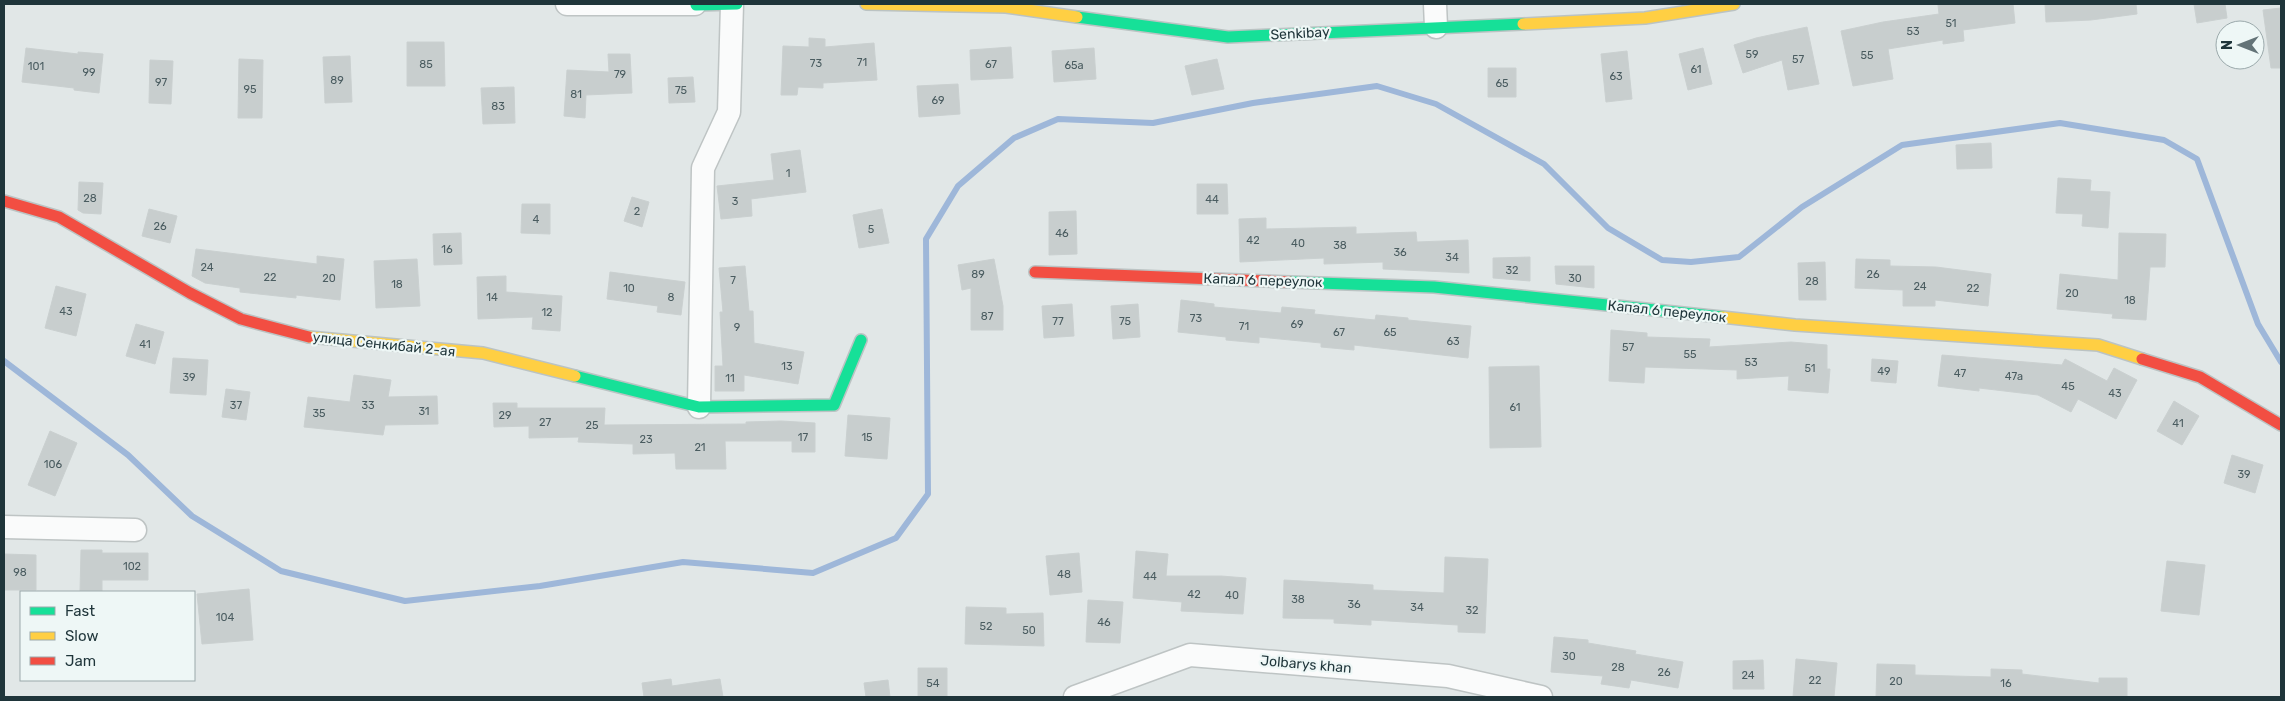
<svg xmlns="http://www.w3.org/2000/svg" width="2285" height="701" viewBox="0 0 2285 701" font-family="Rubik,sans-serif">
  <rect width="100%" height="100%" fill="#e1e7e7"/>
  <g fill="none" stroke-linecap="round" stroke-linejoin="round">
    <path stroke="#9eb7d9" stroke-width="6" d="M4,361l124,94 64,61 89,55 124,30 135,-15 143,-24 130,11 83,-35 32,-44 -2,-255 32,-53 56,-48 44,-19 95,4 100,-20 124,-17 59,18 108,60 64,64 54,32 29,2 48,-5 63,-50 100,-62 158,-22 104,17 33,19 61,165 23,38"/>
  </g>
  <path fill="#c8cece" stroke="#cad0d0" d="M1947,4h66l2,19 -52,7 1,11 -21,3v-4l-55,9 5,30 -40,7 -12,-55 42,-9 56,-8 -1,-9z
    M2045,4h91l1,10 -46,6 -45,2z
    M2194,4h31l2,14 -30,5z
    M2281,8v60h-10l-8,-58z
    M1807,27l12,57 -31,6 -6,-30 -39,13 -9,-28 22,-7z
    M809,38l16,1v8l49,-4 3,37 -54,3v5l-25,-1 -1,8h-16l2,-49 26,1z
    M407,42h37l1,44h-38z
    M1011,47l2,31 -42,2 -1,-30z
    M26,48l52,6v-2l25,2 -4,39 -25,-3v-2l-52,-6z
    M1094,48l2,31 -42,3 -2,-31z
    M1703,48l9,36 -24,6 -9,-36z
    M1627,51l5,48 -26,3 -5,-48z
    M608,54h22l2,39 -46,2 -1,23 -21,-2 3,-46 42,2z
    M350,56l2,46 -27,1 -2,-46z
    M239,59l24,1 -1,58h-24z
    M1217,59l7,30 -32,6 -7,-29z
    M150,60l23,1 -2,43 -22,-1z
    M1488,68h28v29h-28z
    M693,77l2,25 -26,1 -1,-25z
    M958,84l2,30 -41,3 -2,-31z
    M514,87l1,36 -32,1 -2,-36z
    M1991,143l1,25 -35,1 -1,-24z
    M800,150l6,42 -55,7 1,17 -31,3 -4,-33 57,-6 -3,-26z
    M2058,178l33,2 -1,11 20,1 -2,36 -26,-2 1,-12 -27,-1z
    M79,182l24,1 -2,31 -18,-1 -5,-3z
    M1197,184h30l1,30h-31z
    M632,197l17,5 -7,25 -18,-6z
    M522,204h28v30l-29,-1z
    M149,209l28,7 -7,27 -28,-7z
    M882,209l7,34 -30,5 -6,-33z
    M1076,211l1,43 -28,1v-43z
    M1266,218v11l90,-2v7l60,-2 1,10 51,-2 1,33 -86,-4v-7l-59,2v-6l-84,4 -1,-43z
    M461,233l1,31 -28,1 -1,-31z
    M2119,233l47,1 -1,33h-15l-4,53 -34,-2 1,-4 -56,-5 3,-35 58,6z
    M196,249l121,15v-8l27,3 -4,41 -44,-5v3l-56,-6v-4l-35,-5 -13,-7z
    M1530,257v24l-37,-3v-20z
    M417,259l3,47 -44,2 -2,-47z
    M994,259l9,47v24h-32v-42l-9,2 -4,-25z
    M1856,259l34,1v6l46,1 55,7 -3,32 -53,-6v6h-32v-16l-48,-2z
    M1825,262l1,38h-27l-1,-37z
    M745,266l4,45h4l1,32 50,9 -6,32 -54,-9v16h-29v-25h8l-3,-54h3l-4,-44z
    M1555,266h39v22l-38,-4z
    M610,272l75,10 -4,33 -24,-3 1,-6 -51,-7z
    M506,276v16l56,4 -2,35 -28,-2 1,-12 -55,2 -1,-42z
    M56,286l30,8 -10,42 -31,-8z
    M1181,300l33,4v3l67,6 1,-6 33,3 -1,4 61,6 1,-5 32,3v2l63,6 -3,32 -114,-13v5l-33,-3v-4l-62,-6v6l-33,-3v-3l-48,-5z
    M1072,304l2,32 -30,2 -2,-32z
    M1138,304l2,33 -27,2 -2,-33z
    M136,324l28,8 -9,32 -29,-8z
    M1611,330l36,3v4l63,2 -1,8 82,-5 36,3v24h3l-2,24 -40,-3 1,-14 -52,3v-9l-92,-3 -1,16 -35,-2z
    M1942,355l120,10 3,-6 42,22 7,-13 23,12 -21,39 -38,-20 -7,13 -33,-17 -59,-7v3l-41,-5z
    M173,358l35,2 -2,35 -36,-2z
    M1872,359l26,2 -2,22 -25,-2z
    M1539,366l2,81 -51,1 -1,-81z
    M354,375l37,5 -3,17 49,-1 1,28 -53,1 -2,10 -79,-8 4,-30 42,5z
    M226,389l24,3 -4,28 -24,-3z
    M2174,401l25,15 -17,29 -25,-14z
    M493,403h24v5h88l-1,17 142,-1v-2l35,-1 34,2v29h-23v-11h-67l1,28h-50l-1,-16 -42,1v-10l-55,-2 1,-5 -50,1v-12l-35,1z
    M848,415l42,3 -3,41 -42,-3z
    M50,431l27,12 -22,53 -27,-11z
    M2232,455l31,10 -8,28 -31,-10z
    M81,550h21v3h46v27h-46v12h-22z
    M1136,551l32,3 -2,22h55l25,2 -3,36 -62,-3 1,-9 -49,-4z
    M1079,553l3,39 -32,3 -4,-39z
    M4,554l32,1v35h-32z
    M1445,557l43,2 -3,74 -27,-1v-7l-87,-5v5l-37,-2v-4l-51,-1 1,-38 89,5v5l71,3z
    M2167,561l38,4 -6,50 -38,-4z
    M249,589l4,51 -51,4 -5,-50z
    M1088,600l35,2 -3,41 -34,-1z
    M966,607l40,1v6l37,-1 1,33 -79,-2z
    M1554,637l34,3v3l48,8 -1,3 48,8 -5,26 -47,-8 -2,8 -28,-4 2,-8 -52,-4z
    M1796,659l41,4 -3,34h-41z
    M1763,660l1,29h-31v-28z
    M1877,664l38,1v10l76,2v-8l31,1v4l77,9v-5h28v19h-251z
    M918,668h29v29h-29z
    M671,679l1,7 48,-7 3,18h-79l-2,-14z
    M888,680l2,17h-24l-2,-14z"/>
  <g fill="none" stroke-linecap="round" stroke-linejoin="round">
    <defs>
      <path id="street" d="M567,4h128
        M1435,4l1,23
        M699,407l4,-239 26,-56 3,-108
        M4,527l131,3
        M1075,697l115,-42 258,21 93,21"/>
      <path id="fast" d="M696,5l41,-1
        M1077,17l151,20 295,-13
        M1290,282l144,5 288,30
        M575,376l124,31 135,-2 27,-65"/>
      <path id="slow" d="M866,4l140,3 71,10
        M1523,24l122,-6 89,-14
        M1722,317l73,8 303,20 44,14
        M309,337l174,16 92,23"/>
      <path id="jam" d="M4,201l55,16 131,76 51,26 68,18
        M1035,272l255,10
        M2142,359l58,18 81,48"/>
    </defs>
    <use href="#street" stroke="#bec4c4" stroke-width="25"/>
    <use href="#fast" stroke="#bbc3c3" stroke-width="14"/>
    <use href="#slow" stroke="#bbc3c3" stroke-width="14"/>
    <use href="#jam" stroke="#bbc3c3" stroke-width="14"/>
    <use href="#street" stroke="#fafbfb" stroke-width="22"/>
    <use href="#fast" stroke="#16e098" stroke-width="11"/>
    <use href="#slow" stroke="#ffcf43" stroke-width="11"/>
    <use href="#jam" stroke="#f24e42" stroke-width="11"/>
  </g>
  <g text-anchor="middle" stroke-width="4.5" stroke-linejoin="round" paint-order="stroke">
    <g font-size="11" fill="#4a5c60">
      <text x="1951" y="27">51</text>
      <text x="1913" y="35">53</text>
      <text x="1752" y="58">59</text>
      <text x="1867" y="59">55</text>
      <text x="1798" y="63">57</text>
      <text x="862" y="66">71</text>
      <text x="816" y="67">73</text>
      <text x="426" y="68">85</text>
      <text x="991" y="68">67</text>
      <text x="1074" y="69">65а</text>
      <text x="36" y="70">101</text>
      <text x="1696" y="73">61</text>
      <text x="89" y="76">99</text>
      <text x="620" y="78">79</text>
      <text x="1616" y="80">63</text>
      <text x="337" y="84">89</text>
      <text x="161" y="86">97</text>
      <text x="1502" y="87">65</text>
      <text x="250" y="93">95</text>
      <text x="681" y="94">75</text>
      <text x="576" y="98">81</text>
      <text x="938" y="104">69</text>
      <text x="498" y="110">83</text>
      <text x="788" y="177">1</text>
      <text x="90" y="202">28</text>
      <text x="1212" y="203">44</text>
      <text x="735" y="205">3</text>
      <text x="637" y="215">2</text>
      <text x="536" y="223">4</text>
      <text x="160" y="230">26</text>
      <text x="871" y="233">5</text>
      <text x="1062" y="237">46</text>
      <text x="1253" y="244">42</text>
      <text x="1298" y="247">40</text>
      <text x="1340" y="249">38</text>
      <text x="447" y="253">16</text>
      <text x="1400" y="256">36</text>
      <text x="1452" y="261">34</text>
      <text x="207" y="271">24</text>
      <text x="1512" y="274">32</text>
      <text x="978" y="278">89</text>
      <text x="1873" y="278">26</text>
      <text x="270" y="281">22</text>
      <text x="329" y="282">20</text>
      <text x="1575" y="282">30</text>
      <text x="733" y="284">7</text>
      <text x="1812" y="285">28</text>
      <text x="397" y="288">18</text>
      <text x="1920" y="290">24</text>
      <text x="629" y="292">10</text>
      <text x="1973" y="292">22</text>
      <text x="2072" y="297">20</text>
      <text x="492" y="301">14</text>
      <text x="671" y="301">8</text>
      <text x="2130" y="304">18</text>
      <text x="66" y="315">43</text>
      <text x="547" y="316">12</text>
      <text x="987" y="320">87</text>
      <text x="1196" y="322">73</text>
      <text x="1058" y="325">77</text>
      <text x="1125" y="325">75</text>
      <text x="1297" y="328">69</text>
      <text x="1244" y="330">71</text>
      <text x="737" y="331">9</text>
      <text x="1339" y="336">67</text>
      <text x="1390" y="336">65</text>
      <text x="1453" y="345">63</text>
      <text x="145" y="348">41</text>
      <text x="1628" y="351">57</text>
      <text x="1690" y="358">55</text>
      <text x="1751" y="366">53</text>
      <text x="787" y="370">13</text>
      <text x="1810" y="372">51</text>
      <text x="1884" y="375">49</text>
      <text x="1960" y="377">47</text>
      <text x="2014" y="380">47а</text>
      <text x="189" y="381">39</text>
      <text x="730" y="382">11</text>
      <text x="2068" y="390">45</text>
      <text x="2115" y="397">43</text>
      <text x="236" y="409">37</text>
      <text x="368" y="409">33</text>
      <text x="1515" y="411">61</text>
      <text x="424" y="415">31</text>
      <text x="319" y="417">35</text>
      <text x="505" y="419">29</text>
      <text x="545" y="426">27</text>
      <text x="2178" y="427">41</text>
      <text x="592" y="429">25</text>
      <text x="803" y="441">17</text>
      <text x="867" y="441">15</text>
      <text x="646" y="443">23</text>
      <text x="700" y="451">21</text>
      <text x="53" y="468">106</text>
      <text x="2244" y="478">39</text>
      <text x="132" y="570">102</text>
      <text x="20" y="576">98</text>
      <text x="1064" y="578">48</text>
      <text x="1150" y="580">44</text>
      <text x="1194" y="598">42</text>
      <text x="1232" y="599">40</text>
      <text x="1298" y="603">38</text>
      <text x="1354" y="608">36</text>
      <text x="1417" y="611">34</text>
      <text x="1472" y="614">32</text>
      <text x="225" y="621">104</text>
      <text x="1104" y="626">46</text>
      <text x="986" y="630">52</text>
      <text x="1029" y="634">50</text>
      <text x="1569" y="660">30</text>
      <text x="1618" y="671">28</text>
      <text x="1664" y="676">26</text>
      <text x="1748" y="679">24</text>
      <text x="1815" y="684">22</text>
      <text x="1896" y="685">20</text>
      <text x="933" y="687">54</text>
      <text x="2006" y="687">16</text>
    </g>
    <g font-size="14" fill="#1f353a" stroke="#eef7f6">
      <text transform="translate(1300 33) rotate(-3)" y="5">Senkibay</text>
      <text transform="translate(1263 280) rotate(2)" y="5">Капал 6 переулок</text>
      <text transform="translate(1667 311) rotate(6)" y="5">Капал 6 переулок</text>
      <text transform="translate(384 344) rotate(6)" y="5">улица Сенкибай 2-ая</text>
      <text transform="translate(1306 664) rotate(5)" y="5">Jolbarys khan</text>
    </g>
  </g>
  <rect width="2285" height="701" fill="none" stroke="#1f353a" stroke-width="10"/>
  <rect x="20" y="591" width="175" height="90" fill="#eef7f6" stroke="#9ba9ab"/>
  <rect x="30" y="607" width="25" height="8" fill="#16e098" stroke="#9ba9ab"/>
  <text x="65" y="616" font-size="15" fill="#1f353a">Fast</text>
  <rect x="30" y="632" width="25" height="8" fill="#ffcf43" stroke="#9ba9ab"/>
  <text x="65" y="641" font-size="15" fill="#1f353a">Slow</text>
  <rect x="30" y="657" width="25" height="8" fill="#f24e42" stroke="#9ba9ab"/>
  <text x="65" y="666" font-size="15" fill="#1f353a">Jam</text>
  <g transform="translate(2240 45) rotate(270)"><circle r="24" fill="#eef7f6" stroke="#9ba9ab"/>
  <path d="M0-4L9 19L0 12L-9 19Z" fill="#637377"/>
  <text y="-8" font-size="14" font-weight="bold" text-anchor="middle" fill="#1f353a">N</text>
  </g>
</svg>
